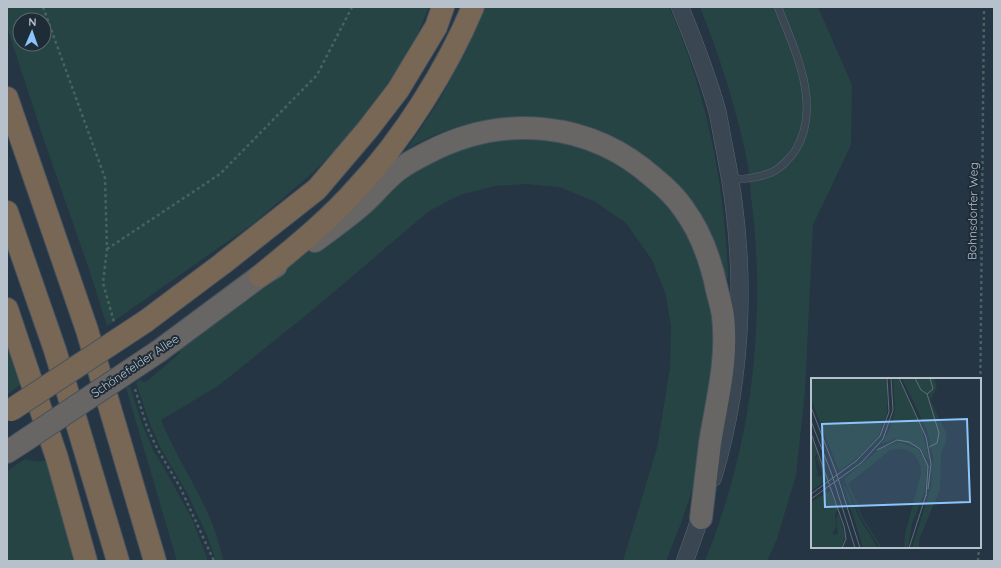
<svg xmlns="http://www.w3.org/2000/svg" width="1001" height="568" viewBox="0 0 1001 568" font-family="Quicksand,sans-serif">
  <rect width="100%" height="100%" fill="#253543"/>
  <path fill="#274444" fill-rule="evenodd" d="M7,7h422l-13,31 -33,55 -32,42 -41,40 -56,48 -147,103 -16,-51 -46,-132 -38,-116zM20,20h24v24h-24z
    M482,7h187c38,86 56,178 59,271l-2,-1 -7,-23 -14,-27 -32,-42 -149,-67c-42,2 -82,9 -118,32 10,-15 20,-29 29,-43 20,-32 34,-66 47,-100z
    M700,7h118l34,78 -1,60 -38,80 -8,166 -9,84 -19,64 -10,22h-62c47,-116 62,-241 46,-365 -1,-12 -2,-24 -4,-36 -11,-53 -27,-103 -47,-153z
    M527,136l55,10 38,17 35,28 21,22 30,58 11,60 -21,148 -15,44 -15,38h-43l34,-113 13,-80 1,-41 -5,-32 -14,-35 -26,-37 -32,-22 -35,-14 -33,-3 -32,2 -34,9 -31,16 -114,97 -97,78 -57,34c15,37 39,71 53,108 4,11 6,22 10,33h-8l-10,-28 -19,-40 -26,-44 -11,-25 -14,-41 4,-4 2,3 5,-1 33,-28 -1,-4 73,-54 62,-48 70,-60 70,-41z
    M7,327l18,54 -18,14z
    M130,386l11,35 12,29 14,23 26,48 15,40h-31l-51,-173z
    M25,459l12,3 10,-2 32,101h-72v-90z"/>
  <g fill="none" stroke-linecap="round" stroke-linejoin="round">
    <defs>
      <path id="service" d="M731,180c13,-1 27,-2 39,-7 9,-3 20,-15 25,-22 28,-45 0,-100 -17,-144"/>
      <path id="tertiary" d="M680,7c14,34 27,68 37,103 3,13 5,27 8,41 22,108 20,221 -12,327
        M685,561l19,-54"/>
      <path id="trunk" d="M315,241c17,-13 35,-25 50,-39 11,-10 21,-23 33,-32 8,-6 19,-12 29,-17 76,-40 163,-32 227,25 11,9 21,18 29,30 18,24 28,53 34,82 2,9 5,18 6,26 5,45 -6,83 -13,127 -3,25 -6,50 -9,75
        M159,351l101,-75 16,-10
        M7,452l14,-9"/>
      <path id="motorway" d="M7,98l80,232 68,231
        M7,212l48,138 63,211
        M260,276c34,-28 68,-55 97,-88 46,-49 90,-119 116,-181
        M7,309l50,149 29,103
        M146,321l76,-57 95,-75 51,-60 30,-39 38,-63 7,-20"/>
    </defs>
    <use href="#service" stroke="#586470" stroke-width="8"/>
    <use href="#tertiary" stroke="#586470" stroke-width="18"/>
    <use href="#trunk" stroke="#44515d" stroke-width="24"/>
    <use href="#motorway" stroke="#44515d" stroke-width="24"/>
    <path stroke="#486162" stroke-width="2.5" stroke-dasharray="3 3" stroke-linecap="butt" d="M43,7l62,171 2,71 -4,34 11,39
      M107,249l113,-75 97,-99 35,-68
      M135,389l12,38 11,23 22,37 34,74
      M980,416l4,-409
      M978,561l1,-14"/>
    <use href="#service" stroke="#3a4752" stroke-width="7"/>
    <use href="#tertiary" stroke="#3a4752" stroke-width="17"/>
    <use href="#trunk" stroke="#686664" stroke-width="22"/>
    <use href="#motorway" stroke="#796756" stroke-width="22"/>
    <defs>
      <path id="trunk-bridge" d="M21,443l138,-92"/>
      <path id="motorway-bridge" d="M11,410l135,-89"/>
    </defs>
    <use href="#trunk-bridge" stroke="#44515d" stroke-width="24" stroke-linecap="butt"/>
    <use href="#motorway-bridge" stroke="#44515d" stroke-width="24" stroke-linecap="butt"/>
    <use href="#trunk-bridge" stroke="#686664" stroke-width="22"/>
    <use href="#motorway-bridge" stroke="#796756" stroke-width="22"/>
  </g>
  <g text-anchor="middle" stroke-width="4" stroke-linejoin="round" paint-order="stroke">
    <g font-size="12" fill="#b7c1cc" stroke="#1e2c38">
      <text transform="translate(973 211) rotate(-89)" y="4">Bohnsdorfer Weg</text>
      <text transform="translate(135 366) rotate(-34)" y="4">Schönefelder Allee</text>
    </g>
  </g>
  <g transform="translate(811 378)">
    <rect width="170" height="170" fill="#253543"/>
    <path d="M0,0h74l2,5v30l-9,23 -18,19 -21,16 -28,-72zM82,0h5l23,47 8,36 -9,-13 -25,-9 -13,5 8,-16 5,-19zM91,0h32l3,9 -7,13 16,32v9l-5,12 -1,36 -21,51v8h-7l19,-61 2,-30 -6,-27zM0,58l7,17 -3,3 3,21 5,-3 -7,-16 2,-2 10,23 -17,12zM88,64l19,7 9,15 -2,26 -13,34 -4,24h-4l1,-14 16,-60 -1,-10 -6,-10 -10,-5 -14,1 -42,34 8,16 6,17 20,31h-2l-19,-30 -17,-39 37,-31zM31,102l18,39 18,29h-15zM19,113l8,19 -3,4 1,13 -3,5v3l5,-1 -2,-15 3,-5 6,23 -4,11h-30v-46z" fill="#274444"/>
    <path fill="none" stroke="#5f6d7a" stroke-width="1" d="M88,0l27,59 5,27 -3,25M104,0l6,12 6,4 12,39 -2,10 -8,4M116,16l6,-5 -3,-11M0,29l25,65 24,76M0,43l21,54 23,73M0,55l33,93 2,13 -4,9M66,72l20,-10 12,2 11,7 8,17 -2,30M0,116l45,-33 24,-25 9,-24 -2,-34M0,121l50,-36 22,-24 10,-29 -2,-32M98,170l17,-53"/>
    <path fill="#8cc4fc" fill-opacity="0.15" stroke="#8cc4fc" stroke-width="2" d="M156,41l3,83 -145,5 -3,-83z"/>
    <rect width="170" height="170" fill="none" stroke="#b7c1cc" stroke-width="2"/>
  </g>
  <rect width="1001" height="568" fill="none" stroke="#b7c1cc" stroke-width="16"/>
  <g transform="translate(32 32) rotate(2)"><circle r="19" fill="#1e2c38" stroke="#5b6873"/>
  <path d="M0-3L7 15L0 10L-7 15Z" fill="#8cc4fc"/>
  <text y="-6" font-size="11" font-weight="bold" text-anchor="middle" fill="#b7c1cc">N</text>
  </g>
</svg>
